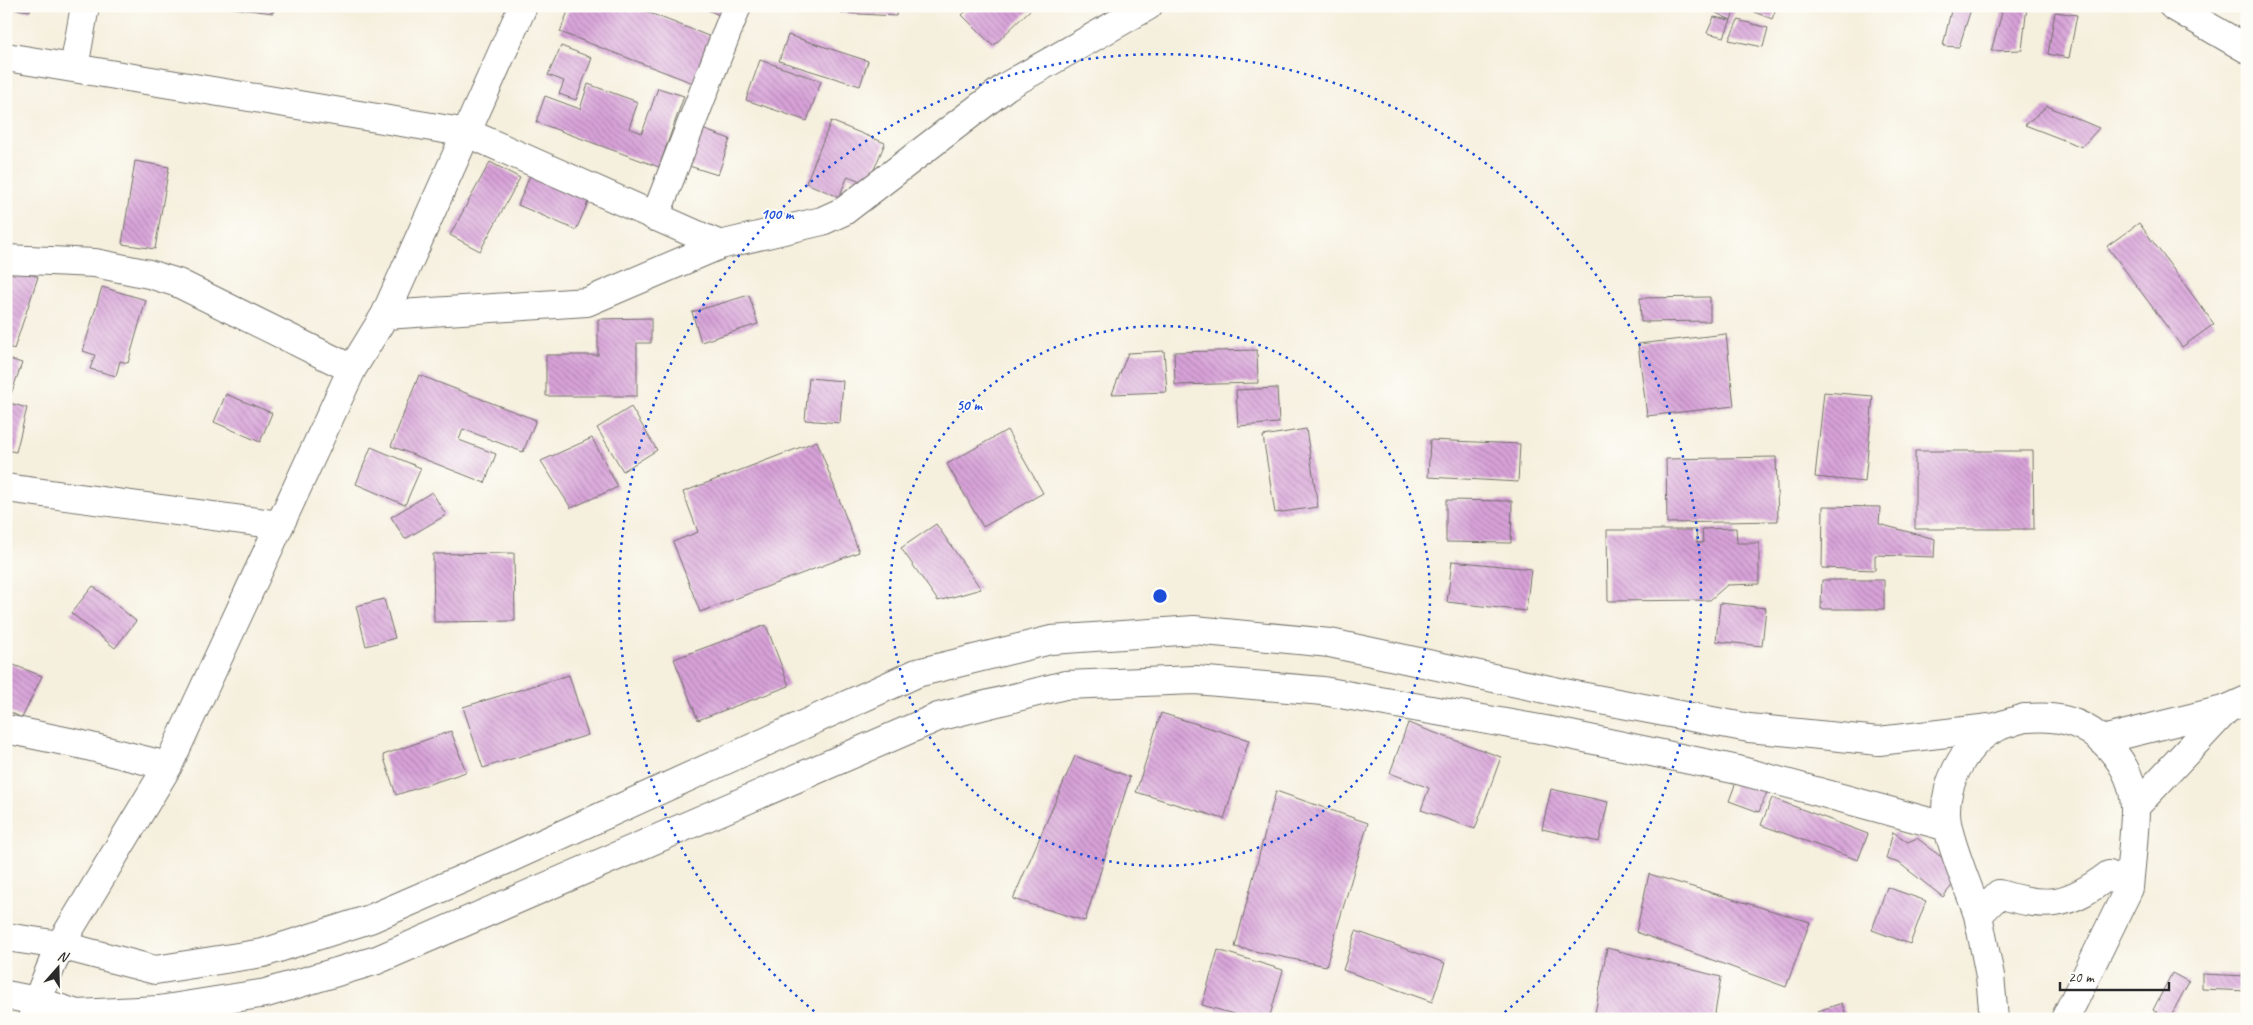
<svg xmlns="http://www.w3.org/2000/svg" width="2253" height="1025" viewBox="0 0 2253 1025" font-family="Caveat,sans-serif">
  <defs>
    <pattern id="building-back-hatch" width="6" height="6" patternUnits="userSpaceOnUse" patternTransform="scale(1.25)"><rect width="6" height="6" fill="#d8a2d9"/><path d="M-1 5l2 2M0 0l6 6M5-1l2 2" fill="none" stroke="#af84b0"/></pattern>
  </defs>
  <rect width="100%" height="100%" fill="#fdfcf7"/>
  <filter id="ink" filterUnits="userSpaceOnUse"><feTurbulence type="fractalNoise" baseFrequency=".02" numOctaves="2"/><feDisplacementMap in="SourceGraphic" scale="10" xChannelSelector="R" yChannelSelector="G"/><feConvolveMatrix kernelMatrix="1 2 1 2 8 2 1 2 1" color-interpolation-filters="sRGB"/></filter>
  <filter id="wash" filterUnits="userSpaceOnUse"><feTurbulence type="fractalNoise" baseFrequency=".0096" numOctaves="4" result="noise"/><feDisplacementMap in="SourceGraphic" scale="20" xChannelSelector="R" yChannelSelector="G"/><feGaussianBlur stdDeviation="1.12" result="paint"/><feColorMatrix in="noise" values="0 0 0 0 0 0 0 0 0 0 0 0 0 0 0 0 0 1.4 0 .05"/><feComposite in="paint" operator="in"/></filter>
  <g filter="url(#wash)">
    <rect width="100%" height="100%" fill="#f5efdd"/>
    <g id="blocks">
      <path fill="url(#building-back-hatch)" d="M6,6h25l-1,5 -24,-3z
        M217,6h57l-1,7z
        M570,6h62l79,31 -18,46 -133,-51z
        M699,6h24l-4,9z
        M842,6h55l-1,10 -55,-3z
        M972,6h62l-41,40 -31,-31z
        M1719,6h17l-5,14 -15,-7z
        M1755,6h22l-5,13 -18,-7z
        M1952,6h20l-13,41 -16,-1z
        M1990,6h37l-5,44 -31,1 11,-38z
        M2055,12l22,3 -8,43 -21,-4z
        M1714,17l17,3 -7,17 -17,-4z
        M1738,20l30,8 -5,19 -34,-7z
        M788,35l80,26 -8,25 -81,-25z
        M561,46l31,12 -16,42 -17,-6 5,-13 -16,-6z
        M760,60l61,21 -14,40 -61,-21z
        M588,84l50,18 -9,26 13,5 16,-45 26,8 -25,71 -123,-45 9,-26 35,13z
        M2047,106l52,22 -17,19 -57,-22z
        M831,121l54,22 -17,41 -20,-8 -9,21 -33,-14z
        M702,129l28,10 -12,36 -29,-9z
        M135,161l34,6 -14,82 -33,-5z
        M490,162l30,16 -40,73 -30,-16z
        M530,175l59,25 -13,30 -58,-25z
        M2139,223l75,101 -32,23 -75,-101z
        M6,265l32,12 -24,72 -8,-3z
        M102,287l44,13 -18,63 -8,-2 -4,15 -26,-7 5,-14 -12,-4z
        M749,295l9,29 -57,18 -9,-30z
        M1710,297v24l-69,1 -1,-24z
        M651,318v25h-14v53h-91v-41h52v-36z
        M1726,334l8,72 -87,10 -9,-72z
        M1257,350l1,33 -83,2 -1,-33z
        M1164,351l3,41 -55,2 16,-41z
        M6,358l16,5 -12,34 -4,-1z
        M419,375l117,45 -13,32 -60,-23 -4,11 37,14 -11,29 -94,-37z
        M809,378l34,3 -3,42 -35,-3z
        M1277,388l2,35 -41,3 -2,-36z
        M1824,392l49,4 -8,86 -50,-5z
        M226,394l46,19 -12,29 -46,-20z
        M6,402l21,6 -11,44 -10,-2z
        M631,407l26,43 -34,21 -26,-43z
        M1306,429l12,78 -43,6 -12,-77z
        M1007,430l36,63 -60,34 -36,-63z
        M592,438l26,49 -47,21 -30,-47z
        M1430,440l90,4 -2,38 -90,-5z
        M817,441l42,111 -159,60 -27,-70 25,-10 -15,-40z
        M371,447l50,21 -16,37 -49,-21z
        M1915,451h118l1,78h-119z
        M1776,457l2,64 -111,2 -1,-64z
        M432,492l14,23 -41,24 -14,-22z
        M1446,500l66,1 -1,42 -65,-1z
        M1823,506l57,1 -1,17 56,15 -1,18 -59,-2v15l-53,-2z
        M936,524l45,65 -43,12 -37,-53z
        M1736,528l1,15h22v41l-32,1 -17,15 -102,1 -1,-71h89l1,13h6l-1,-14z
        M514,553l1,68 -81,1 -1,-68z
        M1452,561l79,8 -5,42 -79,-9z
        M1822,580h62v29h-63z
        M93,586l43,35 -21,27 -44,-35z
        M384,599l11,39 -29,8 -10,-40z
        M1720,603l46,5 -4,38 -46,-5z
        M766,625l23,61 -91,34 -24,-61z
        M6,662l36,14 -20,42 -16,-8z
        M569,675l19,60 -105,33 -20,-61z
        M1161,713l88,27 -25,79 -88,-27z
        M1408,723l93,34 -26,72 -54,-19 8,-22 -39,-15z
        M451,731l15,41 -70,23 -13,-40z
        M1075,756l55,21 -45,144 -72,-22z
        M1736,782l31,10 -8,20 -30,-11z
        M1551,789l57,13 -9,40 -57,-13z
        M1276,791l92,32 -42,143 -91,-19z
        M1772,798l96,36 -10,26 -97,-35z
        M1893,832l15,10 9,-4 45,35 -19,24 -44,-34 -13,-4z
        M1649,874l161,48 -24,65 -150,-55z
        M1887,887l39,14 -16,43 -38,-14z
        M1356,931l89,32 -13,39 -89,-32z
        M1607,948l114,29 -7,42h-120z
        M1218,950l65,20 -14,49h-18l-49,-14z
        M2172,973l17,9 -20,37 -16,-9z
        M2202,974l45,2v15l-45,-2z
        M1842,1003l5,16h-28l-1,-8z"/>
    </g>
  </g>
  <g filter="url(#ink)">
    <use href="#blocks" fill-opacity="0" stroke="#727069" stroke-width="1"/>
    <g fill="none" stroke-linecap="round" stroke-linejoin="round">
      <defs>
        <path id="minor" d="M2173,6l74,43
          M6,57l462,76 252,112
          M74,68l11,-62
          M655,217l82,-211
          M6,259l89,4 54,11 29,9 174,86
          M385,315l202,-13 133,-57 102,-24 22,-10 163,-125 141,-80
          M6,488l274,37
          M6,729l73,15 89,22
          M2102,740l125,-31 20,-9
          M2135,807l92,-98
          M32,1019l5,-18 23,-56 108,-179 184,-397 33,-54 138,-309"/>
        <path id="major" d="M2024,718c9,0 18,-1 27,0 45,3 83,46 84,90 0,26 -4,54 -6,80l-20,-13c-41,31 -61,34 -110,19l-21,21c-10,-29 -23,-58 -30,-87 -9,-38 15,-85 51,-102 8,-3 17,-5 25,-8z
          M1978,915l12,61 4,43
          M6,937l54,8 95,25 108,-17 107,-34 136,-59 411,-187 134,-33 143,-10 136,13 229,49 190,36 130,13 119,-14
          M6,995l31,6 40,13 82,-4 107,-17 111,-33 561,-243 127,-32 130,-5 128,11 228,40 187,39 210,57
          M2065,1019l64,-131"/>
      </defs>
      <use href="#minor" stroke="#727069" stroke-width="30"/>
      <use href="#major" stroke="#727069" stroke-width="30"/>
      <use href="#minor" stroke="#fff" stroke-width="28"/>
      <use href="#major" stroke="#fff" stroke-width="28"/>
    </g>
  </g>
  <g fill="none" stroke="#1d4ed8" stroke-width="2.5" stroke-dasharray="2.5 5">
    <circle cx="1160" cy="596" r="270"/>
    <path d="M820 1016A541 541 0 1 1 1500 1016"/>
  </g>
  <circle cx="1160" cy="596" r="8" fill="#1d4ed8" stroke="#fdfcf7" stroke-width="2.5"/>
  <g font-size="15" text-anchor="middle" font-weight="bold" fill="#1d4ed8" stroke="#fdfcf7" stroke-width="4" stroke-linejoin="round" paint-order="stroke">
    <text x="777" y="219">100 m</text>
    <text x="969" y="410">50 m</text>
  </g>
  <rect width="2253" height="1025" fill="none" stroke="#fdfcf7" stroke-width="25"/>
  <g transform="translate(58 968) rotate(20)" stroke="#fdfcf7" stroke-width="4" paint-order="stroke">
  <path d="M0-4L9 19L0 12L-9 19Z" fill="#2b2b2b"/>
  <text y="-8" font-size="14" font-weight="bold" text-anchor="middle" fill="#2b2b2b">N</text>
  </g>
  <path d="M2060 982v8h109v-8" fill="none" stroke="#2b2b2b" stroke-width="2.5"/>
  <text x="2068" y="982" font-size="15" fill="#2b2b2b" stroke="#fdfcf7" stroke-width="4" paint-order="stroke">20 m</text>
</svg>
